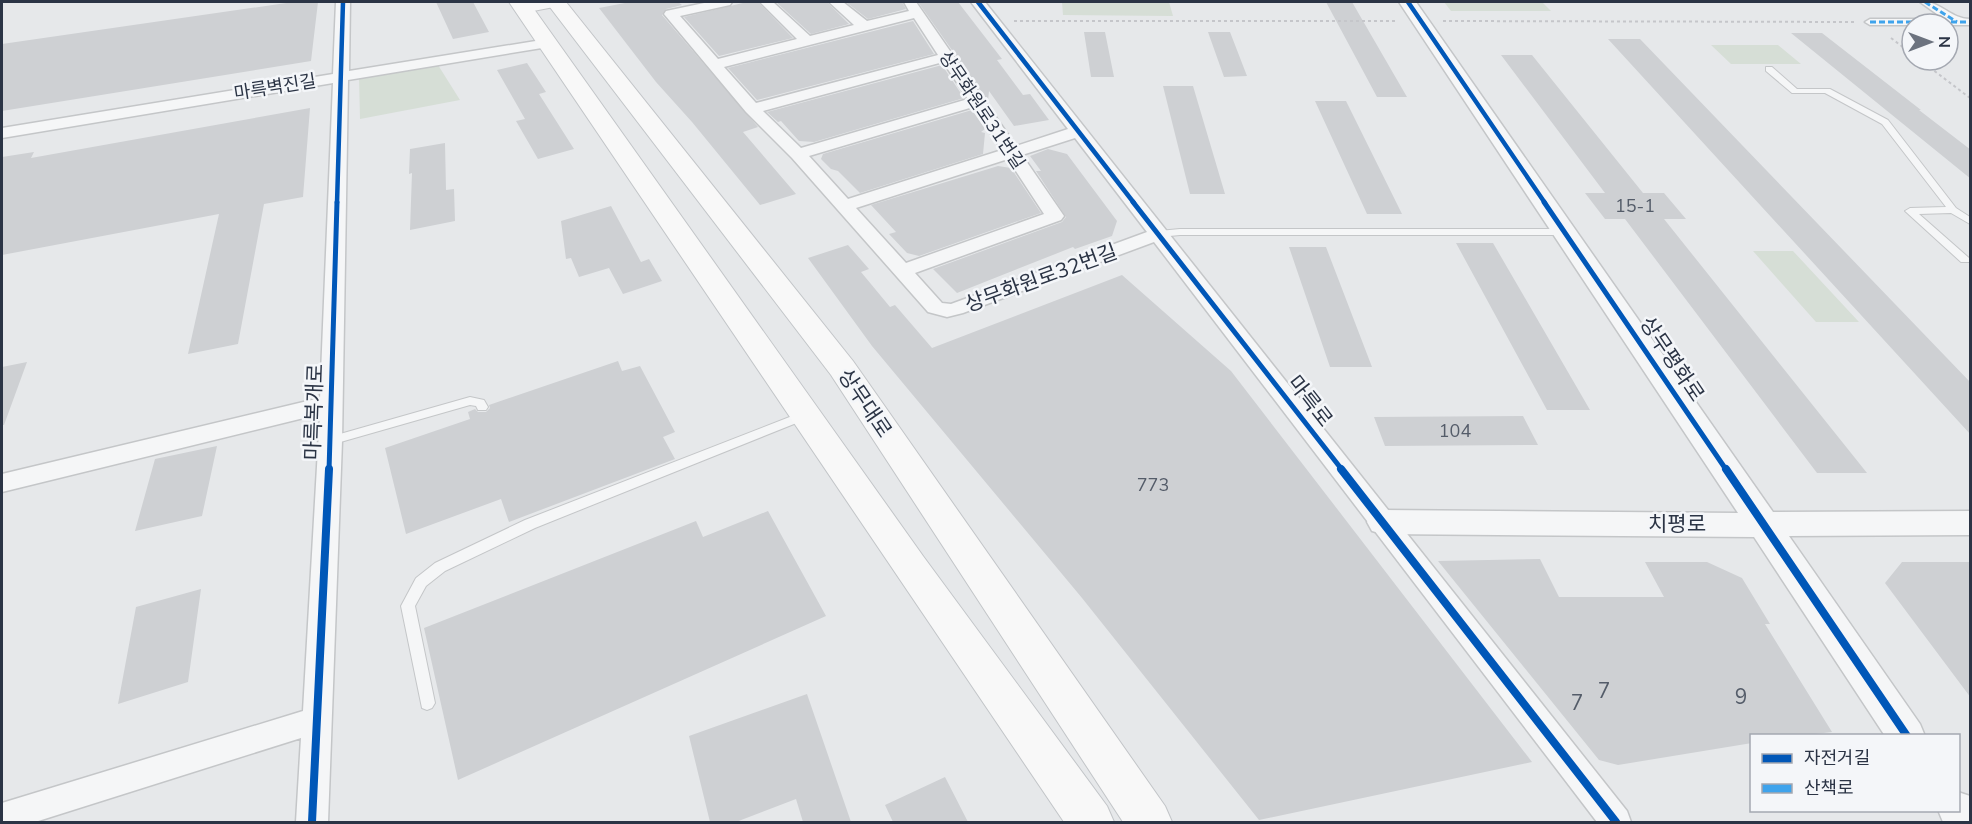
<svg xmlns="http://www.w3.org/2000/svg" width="1972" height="824" viewBox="0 0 1972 824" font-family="'Nunito Sans','Noto Sans KR',sans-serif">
  <rect width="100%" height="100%" fill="#e6e8ea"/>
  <path fill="#d6ded6" d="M1062,2h107l4,14 -110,-1z
    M1444,2h98l9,9h-100z
    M1711,45h67l23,19h-70z
    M438,65l22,35 -100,19 -1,-42z
    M1753,251h40l66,71h-43z"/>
  <path fill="#ced0d3" d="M293,2h25l-7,59 -309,50v-67z
    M436,2h37l16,30 -36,7z
    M630,2h48l4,3 -16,4 -4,6 96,112 -15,5 53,62 -36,11 -68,-83 -36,-40 -57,-74z
    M747,2h11l35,36 -74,18 -35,-39z
    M776,2h51l22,22 -38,10z
    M846,2h56l4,7 -38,10z
    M918,2h40l44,57 -5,1 26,35 7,-1 19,26 -35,6 -25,-35 -1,10z
    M1326,2h26l55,95h-30z
    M913,21l21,33 -177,46 -29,-32z
    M1084,32h21l9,45h-23z
    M1208,32h22l17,44 -23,1z
    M1791,33h31l99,77h-2l52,40v29z
    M1608,39h32l331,344v52z
    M1501,55h31l111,138h21l22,26h-22l203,254h-50l-192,-254h-20l-20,-26h20z
    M527,63l19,29 -7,2 35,55 -36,10 -22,-38 9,-2 -28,-49z
    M942,65l22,33 -150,44 -15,-1 -18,-20 -3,1 -11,-10z
    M1163,86h30l32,108h-35z
    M1315,101h31l56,113h-35z
    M310,108l-7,89 -39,7 -26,140 -50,10 31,-140 -217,41v-98l32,-5 -3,6z
    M972,110l13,19 -4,3 4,1 -2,21 -123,39 -22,-22 -7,-2 -10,-10 2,-5z
    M445,143l1,47 8,-1 1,32 -45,9 2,-57 -3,1 1,-25z
    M1048,149l19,5 50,67 -5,15 -37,13 -2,-2 -116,46 -24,-24 129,-47 4,-5 -30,-46h5l-11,-15z
    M998,166l13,2 30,45 -122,43 -12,-3 -18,-19 7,-2 -25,-27z
    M611,206l30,56 8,-3 13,22 -39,13 -14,-26 -30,9 -8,-19 -5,1 -5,-38z
    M1456,243h37l97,167h-43z
    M848,245l21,24 -8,3 29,35 5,-2 37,43 190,-73 109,96 301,391 -273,58 -177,-222 -210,-252 -64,-88z
    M1289,247h37l46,120h-42z
    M618,361l4,10 18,-5 35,66 -12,5 12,22 -166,63 -8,-23 -95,35 -21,-86 85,-29 -2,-7 7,-3 3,3h8l4,-4 -1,-3z
    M27,362l-23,63h-2v-58z
    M1523,416l15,29 -153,1 -11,-29z
    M217,446l-15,70 -67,15 20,-72z
    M768,511l58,105 -368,164 -34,-152 272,-107 7,16z
    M1540,559l19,38h105l-19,-35h62l35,16 28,46h-5l67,108 -25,3h-55v8l-134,22 -19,-5 -161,-199z
    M1902,562h69v136l-86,-115z
    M201,589l-13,93 -70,22 18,-97z
    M807,694l44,128h-48l-7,-23 -60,23h-26l-21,-86z
    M945,777l23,45h-75l-8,-17z"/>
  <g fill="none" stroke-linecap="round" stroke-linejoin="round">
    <defs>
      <path id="service" d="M1766,67h6l25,22h33l58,31 68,88 14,9v7l-19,-11 -32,1 50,44 1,2 -1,2h-8l-56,-51 5,-3 36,-1 -64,-83 -57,-31h-33l-26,-22z
        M1180,229h385l5,3 -5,3h-385l-21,2 -5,-3 5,-3z
        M470,397l14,3 4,7 -2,3h-8l-2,-4 -6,-1 -140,40 -6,-4 2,-3z
        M805,411l6,4 -2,3 -274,110 -90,43 -19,15 -11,20 20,97 -3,5 -5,2 -5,-2 -21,-102 15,-28 19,-15 90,-43z"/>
      <path id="pedestrian" d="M1920,2c20,-2 30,17 50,17v6h-100l-5,-3 5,-3h74z"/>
      <path id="minor" d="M336,2h14l-1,69 199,-32 7,4 -7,4 -200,33 -6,361 -14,381h-32l5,-84 -266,84h-33v-19l301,-92 17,-297 -318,78v-18l318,-76 13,-315 -331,55v-10l331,-54z
        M709,2h23l-2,3 -50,11 38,43 79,-20 -37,-37h13l37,34 44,-11 -25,-23h14l24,19 42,-10 -5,-9h12l100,144 52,-17 -97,-127h14l642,809 4,11h-34l-443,-580 -191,71 -16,4 -19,-5 -136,-154 -46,-46 -82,-98 2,-3zM914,18l24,37 -182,48 -32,-36zM943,62l25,37 -167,49 -38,-37zM973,107l29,43 -154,49 -39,-43zM1075,138l72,94 -196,72 -9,-1 -27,-30 146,-53 3,-4 -42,-61zM1008,159l36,55 -138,49 -50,-55z"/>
      <path id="tertiary" d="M1399,2h17l357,510 197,-1v24l-181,1 131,188 5,12h-40l-131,-199 -371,-3 -11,-3 -5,-9 5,-9 11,-3 355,3z
        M1958,792l12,4v26h-27l-5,-12h20z"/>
      <path id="secondary" d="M522,2h40l-3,4 -36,7 -7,-2 -3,-4 3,-4z"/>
      <path id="primary" d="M509,2h20l394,554 184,250 7,16h-50z
        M546,2h20l287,359 312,445 7,16h-49l-292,-447z"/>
    </defs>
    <use href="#service" stroke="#c4c6c8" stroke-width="2"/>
    <use href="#pedestrian" stroke="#c4c6c8" stroke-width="3"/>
    <use href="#minor" stroke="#c4c6c8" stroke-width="3"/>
    <use href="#tertiary" stroke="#c4c6c8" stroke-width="3"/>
    <use href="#secondary" stroke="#c4c6c8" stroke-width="2"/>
    <use href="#primary" stroke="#c2c5c8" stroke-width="2"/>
    <path stroke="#c5c6ca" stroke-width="2" stroke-dasharray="3 3" stroke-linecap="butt" d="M1014,21h383
      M1443,21l413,1
      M1891,38l21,16
      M1920,60l50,38"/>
    <use href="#service" fill="#f5f6f7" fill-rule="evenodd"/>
    <use href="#pedestrian" fill="#f5f6f7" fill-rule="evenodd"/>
    <use href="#minor" fill="#f5f6f7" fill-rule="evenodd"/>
    <use href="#tertiary" fill="#f5f6f7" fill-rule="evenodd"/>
    <use href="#secondary" fill="#f8f8f8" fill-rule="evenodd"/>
    <use href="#primary" fill="#f8f8f8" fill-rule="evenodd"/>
    <path stroke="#3ea3ec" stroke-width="3" stroke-dasharray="6 3" stroke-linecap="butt" d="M1925,2l32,20
      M1870,22h100"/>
    <defs>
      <path id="cycleway-far2" d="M978,2l156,201
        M1408,2l137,201
        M337,203l6,-201"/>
      <path id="cycleway-far1" d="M1133,202l210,269
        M1544,202l183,269
        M329,471l8,-269"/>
      <path id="cycleway" d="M1341,469l275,353
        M1726,469l181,267
        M312,822l17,-353"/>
    </defs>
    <use href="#cycleway-far2" stroke="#f4f6f9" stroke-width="7"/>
    <use href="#cycleway-far1" stroke="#f4f6f9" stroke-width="9"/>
    <use href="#cycleway" stroke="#f4f6f9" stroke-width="11"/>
    <use href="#cycleway-far2" stroke="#0057b8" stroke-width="4.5"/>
    <use href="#cycleway-far1" stroke="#0057b8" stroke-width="5"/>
    <use href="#cycleway" stroke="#0057b8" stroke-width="8"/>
  </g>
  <g text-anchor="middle" stroke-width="5" stroke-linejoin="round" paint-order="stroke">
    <g font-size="18" fill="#2b3445" stroke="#f4f6f9">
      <text transform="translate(275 87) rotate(-9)" y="6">마륵벽진길</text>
      <text transform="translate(982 110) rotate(56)" y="6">상무화원로31번길</text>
    </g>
    <g font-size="18" fill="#545c69">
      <text x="1635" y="212">15-1</text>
      <text x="1455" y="437">104</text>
      <text x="1153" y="491">773</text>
    </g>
    <g font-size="21" fill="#2b3445" stroke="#f4f6f9">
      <text transform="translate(1041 278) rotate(-20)" y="7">상무화원로32번길</text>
      <text transform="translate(1672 359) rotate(56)" y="7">상무평화로</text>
      <text transform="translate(1310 401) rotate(52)" y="7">마륵로</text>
      <text transform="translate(865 403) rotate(56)" y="7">상무대로</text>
      <text transform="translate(314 412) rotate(-88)" y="7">마륵복개로</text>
      <text x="1677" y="531">치평로</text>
    </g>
    <g font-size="21" fill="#545c69">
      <text x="1604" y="698">7</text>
      <text x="1741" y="704">9</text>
      <text x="1577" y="710">7</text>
    </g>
  </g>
  <rect width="1972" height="824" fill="none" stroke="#2b3445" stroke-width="6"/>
  <rect x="1750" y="734" width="210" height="78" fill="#f4f6f9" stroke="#a4a8b1" stroke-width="1.5"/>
  <rect x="1762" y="754" width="30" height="9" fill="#0057b8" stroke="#a4a8b1" stroke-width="1.5"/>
  <text x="1804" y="764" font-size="18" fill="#2b3445">자전거길</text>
  <rect x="1762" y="784" width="30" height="9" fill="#3ea3ec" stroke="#a4a8b1" stroke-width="1.5"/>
  <text x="1804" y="794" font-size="18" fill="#2b3445">산책로</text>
  <g transform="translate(1930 42) rotate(90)"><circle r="28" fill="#f4f6f9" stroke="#a4a8b1" stroke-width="1.5"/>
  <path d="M0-4.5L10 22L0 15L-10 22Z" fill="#6c737f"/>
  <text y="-9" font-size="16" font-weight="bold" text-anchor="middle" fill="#2b3445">N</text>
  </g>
</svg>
